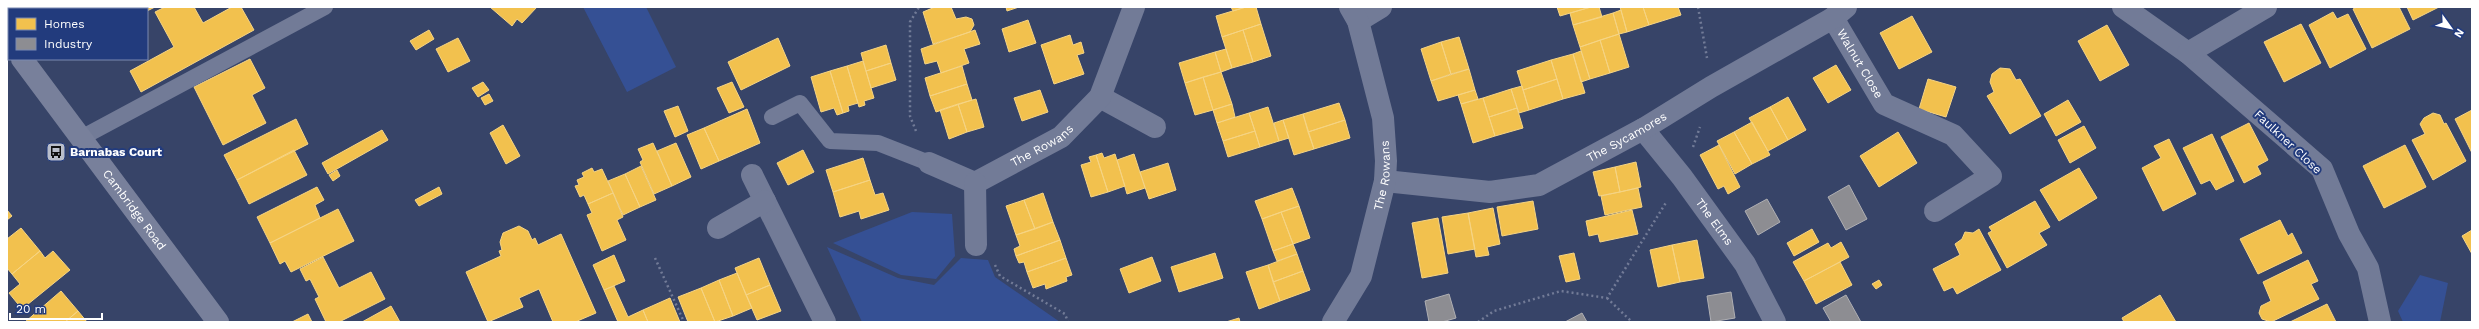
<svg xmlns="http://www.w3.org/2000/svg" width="2479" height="329" viewBox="0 0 2479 329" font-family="'Work Sans',sans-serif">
  <rect width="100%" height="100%" fill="#374468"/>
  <path fill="#355094" d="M583,7h63l30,60 -49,25z
    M912,212l40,2 3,42 -19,23 -35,-4 -68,-32z
    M827,247l71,31 36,7 27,-27 27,2 7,17 65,45h-198z
    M2420,275l28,8 -8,39h-37l-5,-11z"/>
  <path fill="#f2c14e" stroke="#f6d483" d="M88,7h67l-8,4v-2h-58z
    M165,7h29l9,16 29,-16h9l13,23 -113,62 -11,-21 44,-24 -19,-35z
    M490,7h47l-15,16 -5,-4 -5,7z
    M935,7h16l5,12 10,-2 6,2 2,6 -4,7 -37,12 -10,-32z
    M1006,7h13l-12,4z
    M1231,7h15l-13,4z
    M1256,7l5,17 -39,13 -6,-21 30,-9z
    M1557,7h34l-31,9z
    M1591,7h8l3,10 -29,8 -3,-12z
    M1620,7h23l6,18 -22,7z
    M1643,7h35l3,8 -32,10z
    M2357,7h42l11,22 -38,19 -19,-39z
    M2407,7h32l-26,13z
    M1621,10l6,22 -8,2 -6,-21z
    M2333,12l4,7 11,-5 18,35 -36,19 -21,-43z
    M1613,13l6,21 -39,13 -7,-22z
    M1912,16l20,36 -33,17 -19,-36z
    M1028,20l8,23 -27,9 -7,-23z
    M1261,24l10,32 -18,6 -10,-32z
    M2301,24l20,39 -37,19 -20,-40z
    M2107,25l22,40 -29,16 -22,-40z
    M429,30l5,9 -18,11 -6,-9z
    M975,30l5,14 -16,5 5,14 -28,10 -4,-12 -12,3 -4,-15z
    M1243,30l10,32 -21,6 -10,-31z
    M1619,34l10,33 -19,6 -10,-33z
    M1070,35l3,10 8,-3 3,11 -7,2 7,19 -30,10 -13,-39z
    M1459,37l10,32 -18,5 -10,-32z
    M458,38l12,23 -22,11 -12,-23z
    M778,38l12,28 -49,24 -13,-28z
    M1600,40l10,33 -20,6 -10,-32z
    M1441,42l10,32 -20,7 -10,-32z
    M886,45l5,18 -25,8 -5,-18z
    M1226,49l6,19 -11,4 -6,-20z
    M1581,51l9,28 -9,3 -8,-28z
    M1215,52l6,20 -36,11 -6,-20z
    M1573,54l12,39 -22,6 -12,-39z
    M250,59l15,29 -13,7 14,28 -43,22 -29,-58z
    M1551,60l6,19 -34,11 -6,-19z
    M863,61l11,37 -10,3 1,4 -6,2 -12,-41z
    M891,63l5,17 -25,8 -5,-17z
    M1836,65l15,25 -23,13 -15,-25z
    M847,66l11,37 -10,3 1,5 -6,2 -13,-42z
    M962,66l5,18 -37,12 -5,-18z
    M2000,68l10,1 6,11 4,-1 21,37 -31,18 -23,-38 7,-4 -4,-10 2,-8z
    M1469,69l6,21 -37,11 -7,-20z
    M830,71l13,42 -6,2 -3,-7 -13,4 -10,-35z
    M1221,72l11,32 -19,6 -10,-33z
    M1203,77l10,33 -18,5 -10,-32z
    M1557,79l6,20 -34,11 -6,-20z
    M1928,79l28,8 -10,30 -27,-8z
    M483,82l6,8 -11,7 -6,-9z
    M732,82l12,25 -15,6 -12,-25z
    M967,84l5,16 -36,12 -6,-16z
    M1522,86l7,24 -10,3 -8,-24z
    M1511,89l6,19 -28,9 -6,-19z
    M1040,90l8,22 -26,9 -8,-23z
    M1475,90l3,9 -17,5 -3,-9z
    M489,94l4,7 -8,4 -4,-7z
    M1788,97l18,33 -18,10 -18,-33z
    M1483,98l12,38 -22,7 -12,-39z
    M976,99l8,28 -17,5 -9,-28z
    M2068,100l13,22 -25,14 -12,-22z
    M1339,103l6,17 -37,12 -5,-18z
    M958,104l9,28 -18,7 -9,-29z
    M1232,104l3,13 -18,6 -4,-13z
    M678,106l10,25 -13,6 -11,-26z
    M1268,107l11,34 -19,6 -11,-34z
    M1770,107l18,33 -20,11 -19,-33z
    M1517,108l6,20 -28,8 -6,-19z
    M747,109l13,34 -41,18 -15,-33z
    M2472,110v43l-17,-34z
    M1249,113l6,18 -32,10 -6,-18z
    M2433,113l7,2 4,9 2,-1 20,38 -33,19 -21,-40 13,-6 -5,-10 4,-6z
    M1303,114l11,35 -20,6 -11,-35z
    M296,119l12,25 -71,36 -13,-25z
    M1283,120l6,18 -10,3 -5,-18z
    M1345,120l5,18 -36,11 -6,-17z
    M1752,122l18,33 -18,9 -18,-32z
    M2249,123l19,37 -11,6 4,8 -17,9 -23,-46z
    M503,125l17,31 -14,8 -16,-31z
    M2084,126l12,22 -26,15 -12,-23z
    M704,128l15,33 -18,8 -14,-34z
    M382,130l6,10 -60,34 -6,-11z
    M1255,131l5,16 -32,10 -5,-16z
    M1734,132l18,32 -17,10 -18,-33z
    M1898,132l19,31 -38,24 -19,-31z
    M2212,134l22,47 -18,9 -6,-10 -9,4 -18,-36z
    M2169,139l27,55 -33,17 -21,-43 19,-10 -7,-12z
    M653,143l19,43 -18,8 -14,-32 3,-2 -5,-11z
    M676,143l15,34 -19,9 -15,-35z
    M1719,145l21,42 -12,7 -4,-8 -6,3 -18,-34z
    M2405,145l21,42 -42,21 -21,-42z
    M294,150l13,25 -58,29 -12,-24z
    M803,150l11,22 -26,13 -11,-22z
    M1102,153l2,5 11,-4 10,32 -17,6 -12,-37z
    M1134,154l11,34 -18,6 -10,-34z
    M1096,155l12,37 -17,5 -10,-32 10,-3 -2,-5z
    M863,158l7,22 -37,12 -7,-22z
    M1636,162l5,25 -21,5 -5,-25z
    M1168,163l8,27 -27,9 -9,-27z
    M641,166l15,34 -16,7 -15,-33z
    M1615,167l5,25 -21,4 -6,-24z
    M592,168l2,4 8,-3 11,24 -25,11 -4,-9 -4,2 -5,-11 4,-1 -2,-5 7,-3 -2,-4z
    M2079,168l18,30 -38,23 -19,-31z
    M337,170l3,6 -7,5 -4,-6z
    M625,174l15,33 -17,8 -15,-34z
    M870,180l5,15 8,-2 6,17 -28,9 -2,-8 -19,6 -7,-25z
    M317,187l7,13 -9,5 5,13 -50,25 -13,-26z
    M439,187l3,7 -23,12 -4,-6z
    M1292,188l7,18 -37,13 -7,-18z
    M1638,188l4,19 -37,8 -4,-19z
    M613,193l10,24 -6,3 9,20 -24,11 -15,-36 5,-2 -4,-9z
    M1043,193l10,29 -18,7 -11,-29z
    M1024,200l11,29 -19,6 -10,-29z
    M1533,201l5,28 -36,7 -5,-29z
    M2035,201l15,26 -11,6 8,12 -40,23 -19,-35 4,-2 -3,-4z
    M1299,206l11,32 -17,6 -12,-32z
    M1493,208l7,36 -13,3 2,8 -13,2 -8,-44z
    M338,209l16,32 -63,31 -6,-11 -5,3 -10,-21z
    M7,210l5,6 -5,4z
    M1632,210l6,24 -38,8 -2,-8 -9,2 -3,-15z
    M1281,212l12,32 -20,7 -11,-32z
    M1468,213l7,36 -27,5 -6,-37z
    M1438,218l10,55 -26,5 -10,-55z
    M2280,220l8,16 4,-3 10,20 -44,21 -18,-35z
    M1053,222l7,18 -44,16 -2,-7 6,-3 -4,-11z
    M519,226l9,5 4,9 3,-2 3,7 23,-11 35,79 -21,9h-22l-14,-33 -20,9 4,9 -35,15 -22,-50 35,-16 -2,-5 3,-1 -2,-8 3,-9z
    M21,228l19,23 -28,23 -5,-6v-29z
    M1812,229l7,13 -25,14 -7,-13z
    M1979,229l22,41 -44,24 -4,-7 -9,4 -11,-22 27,-14 -5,-11 7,-5 3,-7 8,1z
    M2472,230v24l-10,-18z
    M1060,240l6,18 -39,14 -3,-10 -5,1 -3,-7z
    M1697,240l7,38 -24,4 -8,-37z
    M1841,242l8,15 -45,24 -11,-19 35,-19 3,5z
    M1293,244l4,10 -20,7 -4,-10z
    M1672,245l8,37 -22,5 -8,-37z
    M40,251l5,7 8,-7 17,19 -48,39 -13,-16 11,-9 -8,-10z
    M1215,253l8,25 -44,14 -8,-25z
    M1574,253l6,26 -14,3 -7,-26z
    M1297,254l6,17 -30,11 -5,-17z
    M614,255l11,26 -21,9 -11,-25z
    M323,257l16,31 32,-16 14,27 -46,23h-13l-11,-23 4,-2 -9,-18 -4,2 -6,-12z
    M1152,257l9,24 -32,12 -9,-24z
    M759,258l11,27 -24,10 -11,-27z
    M1066,258l6,17 -6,2 1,4 -21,8 -1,-5 -12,4 -6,-16z
    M2308,260l10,21 -7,3 8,15 -48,23 -9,-3 -3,-6 2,-7 10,-5 -8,-19z
    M1840,262l12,23 -36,19 -12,-23z
    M1268,265l12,36 -21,8 -13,-37z
    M1303,271l7,19 -30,11 -7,-19z
    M737,273l15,35 -19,8 -14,-36z
    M719,280l14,36 -18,6 -14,-34z
    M1879,280l3,5 -6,4 -4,-5z
    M770,285l11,26 -24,9 -11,-25z
    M614,286l14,31 15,-7 5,12h-30l-14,-32z
    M701,288l14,34h-27l-10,-25z
    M61,291l17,20 -13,11h-40z
    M2160,295l16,27h-52l-2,-4z
    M670,298l10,24h-32l-5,-12z
    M2327,304l9,18h-46z
    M391,306l9,16h-38z
    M78,311l9,11h-22z
    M308,314l4,8h-20z
    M1239,318l1,4h-14z"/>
  <path fill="#8d8d92" stroke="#afafb3" d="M1849,185l18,34 -21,11 -18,-33z
    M1767,199l13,23 -22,13 -13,-24z
    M1731,292l4,26 -24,4 -4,-26z
    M1449,294l7,24 -14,4h-13l-4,-21z
    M1846,295l15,27h-30l-8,-14z
    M1582,313l5,9h-22z"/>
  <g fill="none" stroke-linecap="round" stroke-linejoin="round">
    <path stroke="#727b97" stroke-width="2.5" stroke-dasharray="2 3" stroke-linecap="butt" d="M1698,7l9,51
      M916,131l-6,-15v-94l9,-15
      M1693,147l7,-20
      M655,258l29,64
      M995,265l5,11 65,38 3,8
      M1607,298l25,24
      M1478,322l16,-11 67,-20 46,7 60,-97"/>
    <path stroke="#727b97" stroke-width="16" d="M52,9l2,-2
      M772,117l28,-14 30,38 48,2 51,20
      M81,138l244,-131"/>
    <g stroke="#727b97" stroke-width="22">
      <path d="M2123,7l65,46 134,116 27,65 19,34 12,54"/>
      <path id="s1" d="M1833,18l51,86 69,31 38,41 -56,35"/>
      <path d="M1358,21l23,-14"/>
      <path d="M2188,53l78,-46"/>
      <path d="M1100,97l55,30"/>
      <path id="s2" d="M1643,129l39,48 63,87 30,58"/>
      <path id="s3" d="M929,163l46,20 86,-46 39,-40 34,-90"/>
      <path d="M752,175l73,147"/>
      <path id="s4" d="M1385,181l105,11 49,-7 104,-56 68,-42 122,-69 13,-11"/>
      <path d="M975,183l1,62"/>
      <path d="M718,228l47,-27"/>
      <path id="s5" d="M1333,322l28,-46 24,-95 1,-20 -3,-43 -25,-97 -8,-14"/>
    </g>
    <g stroke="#78809b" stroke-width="22">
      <path d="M7,39l2,3"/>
      <path id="s6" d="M22,59l196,263"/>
    </g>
  </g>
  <defs>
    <symbol id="bus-square" viewBox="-11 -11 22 22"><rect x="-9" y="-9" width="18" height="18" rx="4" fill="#b9beca" stroke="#223b7d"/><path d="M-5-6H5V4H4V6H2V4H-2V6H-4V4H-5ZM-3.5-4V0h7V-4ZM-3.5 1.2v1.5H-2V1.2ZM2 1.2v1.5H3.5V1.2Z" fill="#111"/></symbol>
  </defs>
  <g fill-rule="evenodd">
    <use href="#bus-square" x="45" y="141" width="22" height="22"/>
  </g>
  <g text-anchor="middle" stroke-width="4" stroke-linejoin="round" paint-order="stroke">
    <g font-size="12" fill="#fff" stroke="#223b7d">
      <text dy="4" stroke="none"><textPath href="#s1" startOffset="53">Walnut Close</textPath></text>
      <text dy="4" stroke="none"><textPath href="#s4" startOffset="255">The Sycamores</textPath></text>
      <text transform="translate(2288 142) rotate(43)" y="4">Faulkner Close</text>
      <text dy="4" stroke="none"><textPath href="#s3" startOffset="127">The Rowans</textPath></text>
      <text dy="4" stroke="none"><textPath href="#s5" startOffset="157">The Rowans</textPath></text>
      <text dy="4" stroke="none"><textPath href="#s6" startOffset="188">Cambridge Road</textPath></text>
      <text dy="4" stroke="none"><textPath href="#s2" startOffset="117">The Elms</textPath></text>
    </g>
    <g font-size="12" font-weight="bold" fill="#fff" stroke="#223b7d" text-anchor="start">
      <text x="70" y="156">Barnabas Court</text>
    </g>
  </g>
  <rect width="2479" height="329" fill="none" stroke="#ffffff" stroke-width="16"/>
  <rect x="8" y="8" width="140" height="52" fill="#223b7d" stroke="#7a89b1"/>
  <rect x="16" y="18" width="20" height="12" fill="#f2c14e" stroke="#7a89b1"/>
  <text x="44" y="28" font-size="12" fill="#ffffff">Homes</text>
  <rect x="16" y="38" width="20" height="12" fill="#8d8d92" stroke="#7a89b1"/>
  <text x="44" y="48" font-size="12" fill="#ffffff">Industry</text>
  <g transform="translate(2451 28) rotate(123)" stroke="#223b7d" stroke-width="3" paint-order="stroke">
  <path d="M0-3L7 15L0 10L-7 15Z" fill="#ffffff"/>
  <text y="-6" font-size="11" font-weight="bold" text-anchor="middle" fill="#ffffff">N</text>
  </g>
  <path d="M10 313v6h92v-6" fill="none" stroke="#ffffff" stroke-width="2"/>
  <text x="16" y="313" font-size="12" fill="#ffffff" stroke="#223b7d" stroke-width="3" paint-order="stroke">20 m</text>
</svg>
